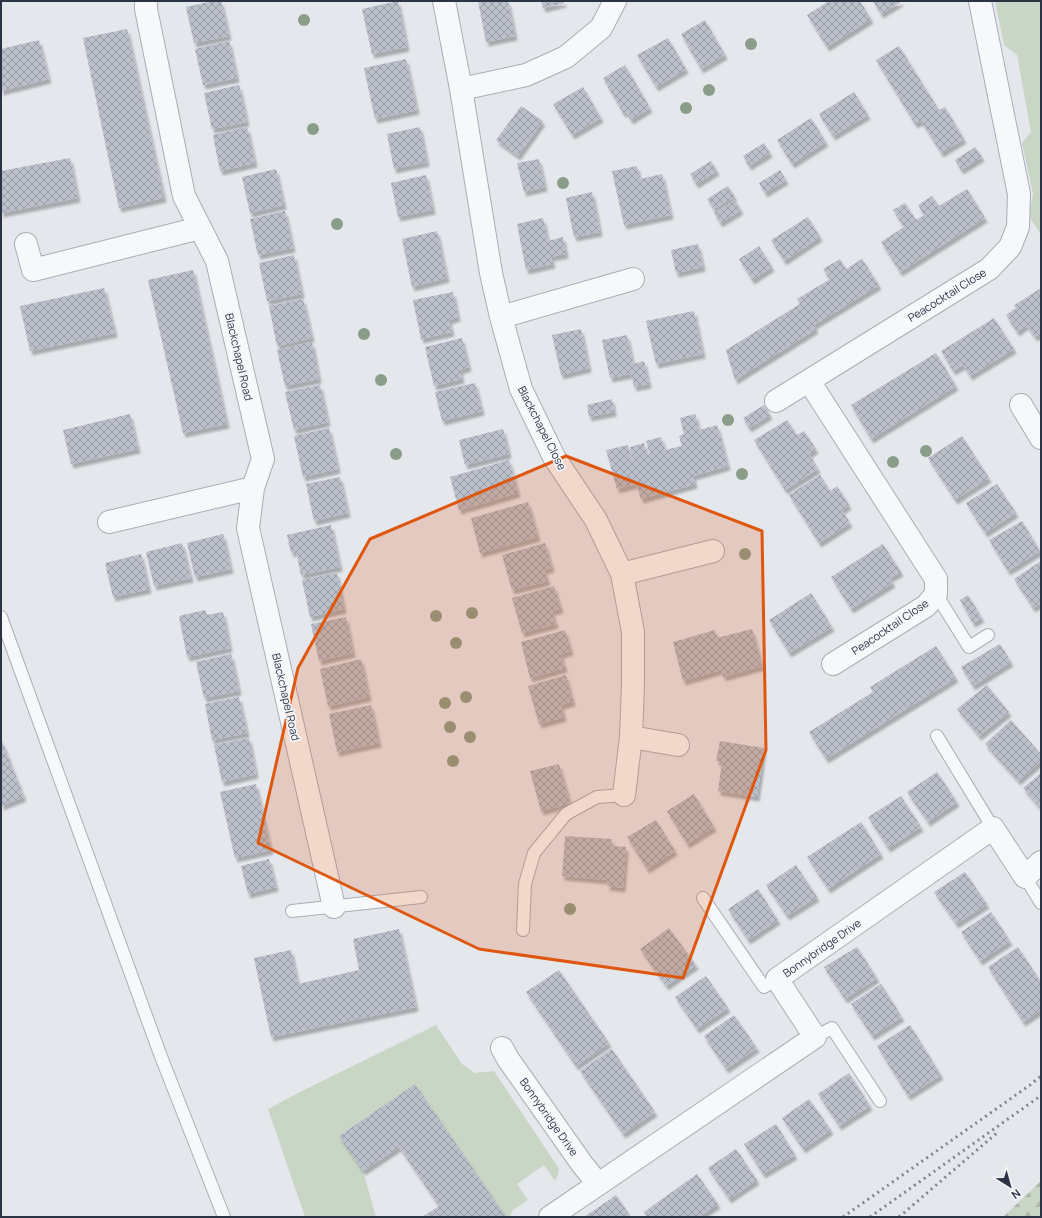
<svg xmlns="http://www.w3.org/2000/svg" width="1042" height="1218" viewBox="0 0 1042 1218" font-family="Manrope,sans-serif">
  <defs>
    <pattern id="forest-firs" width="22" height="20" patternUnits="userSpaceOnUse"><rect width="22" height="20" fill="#c9d6c5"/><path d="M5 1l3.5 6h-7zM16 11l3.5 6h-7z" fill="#adb8ab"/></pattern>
    <pattern id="building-cross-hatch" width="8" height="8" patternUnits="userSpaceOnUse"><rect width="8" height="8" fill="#bbc0ca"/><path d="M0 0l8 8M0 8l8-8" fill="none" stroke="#989da6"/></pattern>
    <filter id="shadow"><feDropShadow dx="2.5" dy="4.5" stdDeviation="1" flood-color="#0004"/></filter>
  </defs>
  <rect width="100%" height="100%" fill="#e4e7ec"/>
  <path fill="#c9d6c5" d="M995,1h46v234l-12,-19 4,-22 -11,-51 9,-11 -14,-77 -13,-10z
    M436,1025l26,39 13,9 19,-2 65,98 -1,6 -3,6 -11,-16 -27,19 11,16 -16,11 -2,6h-4l-91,-133 -76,52 24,35 13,46h-71l-37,-108 30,-16z"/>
  <path fill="url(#forest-firs)" d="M1041,1181v36h-38z"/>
  <path fill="url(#building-cross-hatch)" filter="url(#shadow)" d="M213,1h8l8,35 -35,7 -8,-36z
    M398,1l9,46 -35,7 -10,-45z
    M478,1h30l7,35 -29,6z
    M541,1h22l1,2 -21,5z
    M829,1h31l11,18 -44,28 -20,-32z
    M873,1h29l-21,13z
    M705,20l20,35 -24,14 -20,-35z
    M127,29l37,169 -45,10 -36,-170z
    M668,38l18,31 -30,18 -19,-32z
    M39,40l10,39 -48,12v-42z
    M229,41l8,37 -34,7 -8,-36z
    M899,46l40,64 6,-3 19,32 -23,14 -20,-32 -6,3 -39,-64z
    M406,59l11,51 -42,9 -11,-51z
    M625,65l25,43 -19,12 -5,-8 -3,1 -20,-35z
    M239,85l8,37 -35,7 -8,-36z
    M583,87l18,31 -29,17 -19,-31z
    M854,92l14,23 -35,21 -14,-22z
    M521,106l22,15 -25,35 -22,-16z
    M811,118l15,24 -34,22 -15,-24z
    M247,127l8,36 -35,8 -7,-36z
    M420,127l7,35 -33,7 -7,-35z
    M764,143l6,10 -21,13 -6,-10z
    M975,147l7,10 -21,13 -6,-10z
    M70,158l8,40 -77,15v-42z
    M539,159l6,28 -21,5 -7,-29z
    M711,161l6,10 -21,13 -6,-10z
    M637,166l3,13 22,-5 9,41 -47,10 -12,-54z
    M276,169l8,36 -34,8 -8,-36z
    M780,170l6,10 -21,13 -6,-10z
    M426,175l7,35 -35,7 -7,-34z
    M728,186l7,11 -21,12 -7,-10z
    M967,189l18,29 -85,54 -19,-30 23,-15 -11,-17 12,-7 11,17 8,-5 -6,-10 14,-9 7,10z
    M592,192l8,40 -26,5 -8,-39z
    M735,200l6,10 -21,13 -6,-10z
    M285,211l8,37 -35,7 -8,-36z
    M808,217l12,20 -36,24 -13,-21z
    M543,218l5,23 15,-4 3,17 -15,3 2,7 -27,6 -9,-46z
    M437,231l10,47 -35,9 -10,-48z
    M698,244l5,23 -27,6 -5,-23z
    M759,246l13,21 -20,13 -13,-21z
    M294,255l8,39 -35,7 -8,-38z
    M840,259l6,10 16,-10 17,26 -65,40 2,4 -81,51 -9,-30 74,-46 -3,-5 33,-20 -7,-10z
    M193,270l34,154 -44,9 -35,-153z
    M104,288l11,45 -85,18 -10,-45z
    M1041,288v45l-6,4 -9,-12 -9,7 -11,-17 10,-7 -2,-2 2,-2z
    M453,292l5,25 -9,3 3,12 -31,7 -8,-39z
    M303,299l9,39 -35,8 -8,-40z
    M694,311l9,43 -47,10 -10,-43z
    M994,318l20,31 -44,27 -7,-11 -10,6 -12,-20z
    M581,329l8,39 -28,7 -9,-40z
    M627,335l6,29 11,-3 5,23 -15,3 -3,-13 -21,4 -8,-38z
    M462,338l7,29 -9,3 2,9 -28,7 -9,-39z
    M312,342l7,37 -34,7 -8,-36z
    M936,353l20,33 -85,53 -20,-34z
    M475,383l7,28 -40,10 -7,-29z
    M320,385l8,37 -34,8 -9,-38z
    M612,399l2,13 -25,5 -2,-12z
    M764,405l6,10 -21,13 -6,-10z
    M130,414l8,35 -67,15 -8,-34z
    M695,414l4,16 18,-5 11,41 -35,10 2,8 -54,15 -5,-15 -19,5 -11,-39 22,-5 4,14h1l-3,-12 14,-4 3,12 3,-1 -4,-13 15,-4 4,13 17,-4 -3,-10 5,-2 -4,-16z
    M787,420l10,15 7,-4 12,18 -7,5 9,15 -33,21 -31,-50z
    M329,428l9,41 -35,8 -9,-41z
    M503,429l6,25 -44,11 -6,-25z
    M962,436l27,42 -34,22 -27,-42z
    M509,460l9,33 -59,17 -9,-33z
    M820,475l10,16 7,-5 6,9 6,10 -7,5 8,13 -31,20 -30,-48z
    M340,477l8,36 -34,8 -8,-37z
    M997,484l19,29 -31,20 -19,-30z
    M528,502l10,35 -58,16 -9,-35z
    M1022,521l18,30 -32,20 -19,-31z
    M331,525l9,42 -39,8 -5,-24 -5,2 -4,-18z
    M223,534l8,35 -36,8 -8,-34z
    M182,543l9,35 -37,8 -8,-34z
    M545,543l7,25 -8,2 4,11 -36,9 -10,-35z
    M883,544l18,28 -11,6 3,5 -42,26 -20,-32z
    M141,554l8,35 -36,8 -8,-34z
    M1041,561v42l-8,5 -19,-29z
    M337,573l7,36 -34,8 -8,-37z
    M554,586l7,23 -9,2 4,13 -34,9 -10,-35z
    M811,593l21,34 -43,26 -20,-33z
    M968,595l14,23 -9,5 -13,-23z
    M205,610l2,5 16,-3 7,36 -43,9 -8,-41z
    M346,617l7,36 -34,8 -8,-37z
    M752,629l10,37 -39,11 -2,-7 -38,11 -10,-39 42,-12 2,8z
    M565,630l6,21 -10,3 4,14 -35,10 -9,-36z
    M1000,644l11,18 -38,24 -12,-19z
    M936,646l20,32 -130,81 -17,-27 64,-40 -3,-5z
    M231,654l8,37 -35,7 -8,-36z
    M361,659l8,38 -41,9 -8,-37z
    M566,675l7,27 -12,3 3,12 -25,7 -11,-38z
    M987,685l22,27 -30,24 -22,-27z
    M239,697l8,36 -35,7 -7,-36z
    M371,705l8,38 -42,9 -8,-38z
    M1011,720l30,34v7l-23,20 -33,-37z
    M249,738l7,36 -34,8 -8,-37z
    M1,739l23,58 -23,9z
    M720,741l44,7 -7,49 -39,-6 4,-29 -6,-1z
    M559,764l11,39 -29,8 -11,-40z
    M937,772l20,30 -29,20 -21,-30z
    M1041,773v36l-18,-21z
    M256,784l15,66 -36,8 -15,-66z
    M694,794l20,33 -27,17 -20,-33z
    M901,796l20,31 -33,21 -20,-31z
    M656,820l19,31 -28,18 -20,-32z
    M861,822l20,32 -53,35 -21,-32z
    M565,836l47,3 -1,7 15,1 -3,41 -16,-2 1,-6 -46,-4z
    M269,859l7,28 -28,7 -7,-28z
    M796,865l21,32 -30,19 -21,-31z
    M965,872l22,32 -31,20 -22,-32z
    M758,889l20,31 -30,20 -20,-31z
    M991,912l19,29 -30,20 -19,-29z
    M669,928l27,37 -30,21 -26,-37z
    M399,929l17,78 -145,30 -17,-79 37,-8 7,34 61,-14 -6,-31z
    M857,947l20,31 -32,21 -21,-32z
    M1018,947l23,35v28l-18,12 -35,-55z
    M559,970l50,73 -33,23 -50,-74z
    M706,976l22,32 -31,21 -22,-32z
    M881,984l21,33 -30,19 -21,-32z
    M734,1015l23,33 -31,21 -22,-33z
    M910,1025l31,50 -33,21 -31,-50z
    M612,1049l43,63 -32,22 -43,-63z
    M849,1073l21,33 -31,20 -21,-32z
    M415,1084l91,133h-84l17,-11 -40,-59 -36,24 -24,-35z
    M809,1099l22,31 -28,19 -21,-31z
    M776,1124l19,31 -32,19 -19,-30z
    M736,1149l21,31 -28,19 -21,-31z
    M697,1174l21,30 -19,13h-52l-3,-5z
    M616,1195l15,22h-47l25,-17z"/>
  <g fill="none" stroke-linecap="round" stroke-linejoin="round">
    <defs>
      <path id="service" d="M936,594l33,53 19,-12
        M1,617l159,437 64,163
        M937,736l56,92
        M1025,877l16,26
        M703,898l61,89 13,-8
        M292,911l129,-14
        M523,930l2,-46 9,-31 32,-39 31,-17 27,-2
        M815,1037l17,-9 48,73"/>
      <path id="minor" d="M146,1v8l38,187 33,65 46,198 -10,29 -5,40 86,379
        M444,1l17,88 30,184 10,44 20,72 33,68 42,63 26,54 11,58v52l-2,53 -7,58
        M461,89l65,-14 40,-18 35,-29 14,-27
        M26,244l7,26 167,-42
        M501,317l132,-38
        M809,381l127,198v15l-10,12 -93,58
        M776,401l213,-132 21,-22 8,-20 1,-33 -39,-193
        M1021,405l20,33
        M109,522l144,-34
        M622,574l91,-23
        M631,737l47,8
        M502,1048l6,11 74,105 16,20
        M550,1217l265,-180 -38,-58 216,-151 32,49 16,-15"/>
    </defs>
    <use href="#service" stroke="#a9aeb7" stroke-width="14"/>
    <use href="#minor" stroke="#a9aeb7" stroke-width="24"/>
    <use href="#service" stroke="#f7f8fa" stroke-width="12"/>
    <use href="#minor" stroke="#f7f8fa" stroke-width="22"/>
    <path stroke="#7d8696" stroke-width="3" stroke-dasharray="2 4" stroke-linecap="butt" d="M843,1217l187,-132 11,-9
      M870,1217l169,-120
      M899,1217l99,-85"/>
  </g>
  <g fill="#899d89">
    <circle cx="304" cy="20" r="6"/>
    <circle cx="751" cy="44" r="6"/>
    <circle cx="709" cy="90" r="6"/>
    <circle cx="686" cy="108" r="6"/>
    <circle cx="313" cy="129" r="6"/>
    <circle cx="563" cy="183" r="6"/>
    <circle cx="337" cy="224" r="6"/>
    <circle cx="364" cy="334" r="6"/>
    <circle cx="381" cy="380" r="6"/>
    <circle cx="728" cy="420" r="6"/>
    <circle cx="926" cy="451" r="6"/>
    <circle cx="396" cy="454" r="6"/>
    <circle cx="893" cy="462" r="6"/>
    <circle cx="742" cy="474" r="6"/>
    <circle cx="745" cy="554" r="6"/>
    <circle cx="472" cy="613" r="6"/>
    <circle cx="436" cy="616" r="6"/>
    <circle cx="456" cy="643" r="6"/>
    <circle cx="466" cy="697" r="6"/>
    <circle cx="445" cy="703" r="6"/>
    <circle cx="450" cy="727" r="6"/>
    <circle cx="470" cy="737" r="6"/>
    <circle cx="453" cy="761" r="6"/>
    <circle cx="570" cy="909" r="6"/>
  </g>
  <path fill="#df570f" fill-opacity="0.2" stroke="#df570f" stroke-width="3" stroke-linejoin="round" d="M566,456l196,75 4,219 -83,228 -204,-29 -221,-106 40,-175 72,-129z"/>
  <g text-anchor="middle" stroke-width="3.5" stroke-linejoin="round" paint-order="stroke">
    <g font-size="11" fill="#2b3445" stroke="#f4f6f9">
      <text transform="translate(947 295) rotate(-32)" y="4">Peacocktail Close</text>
      <text transform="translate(239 357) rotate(77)" y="4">Blackchapel Road</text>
      <text transform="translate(542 428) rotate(63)" y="4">Blackchapel Close</text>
      <text transform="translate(890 627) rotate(-34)" y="4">Peacocktail Close</text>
      <text transform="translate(286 697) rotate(77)" y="4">Blackchapel Road</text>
      <text transform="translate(822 948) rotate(-35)" y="4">Bonnybridge Drive</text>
      <text transform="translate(549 1117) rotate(55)" y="4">Bonnybridge Drive</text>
    </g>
  </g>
  <rect width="1042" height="1218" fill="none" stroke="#2b3445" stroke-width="4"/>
  <g transform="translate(1010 1186) rotate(143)" stroke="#f4f6f9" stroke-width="3" paint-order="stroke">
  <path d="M0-3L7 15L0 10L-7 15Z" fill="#2b3445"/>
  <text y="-6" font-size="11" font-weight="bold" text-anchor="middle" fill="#2b3445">N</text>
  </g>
</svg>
